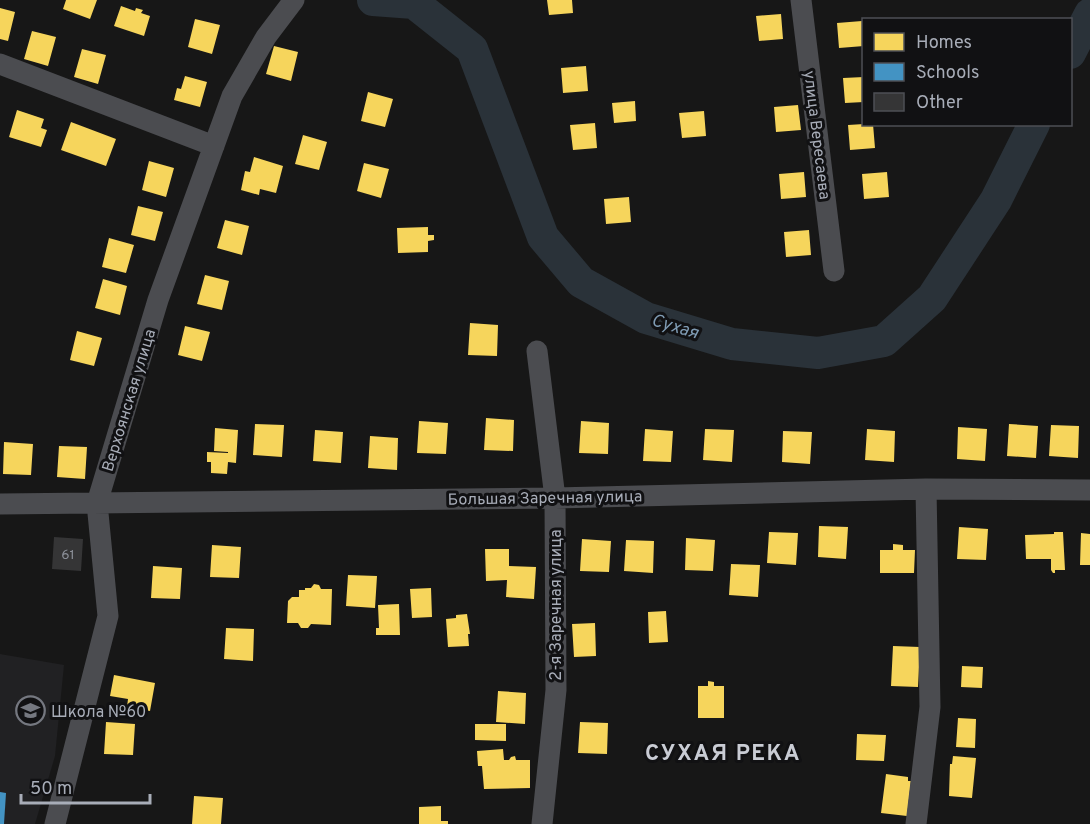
<svg xmlns="http://www.w3.org/2000/svg" width="1090" height="824" viewBox="0 0 1090 824" font-family="Overpass,sans-serif">
  <rect width="100%" height="100%" fill="#171717"/>
  <path fill="#212123" d="M0,654l64,11 -9,91 -20,68h-35z"/>
  <path fill="#f6d55c" d="M66,0h31l-7,19 -27,-10z
    M547,0h25l1,13 -24,2z
    M121,6l14,5 1,-3 7,2 -2,3 9,3 -6,20 -30,-10z
    M0,8l15,4 -7,29 -8,-2z
    M781,14l2,25 -24,2 -3,-25z
    M195,19l25,6 -8,29 -24,-7z
    M862,21l2,25 -25,2 -2,-25z
    M32,31l24,6 -8,29 -24,-7z
    M274,46l24,6 -7,29 -25,-7z
    M82,49l24,6 -8,29 -24,-7z
    M586,66l2,25 -25,2 -2,-25z
    M185,76l22,6 -7,25 -26,-7 3,-12 4,1z
    M864,77v25l-19,1 -2,-25z
    M368,92l25,7 -8,28 -24,-6z
    M635,101l1,20 -22,2 -2,-20z
    M798,105l3,25 -25,2 -2,-25z
    M17,110l27,9 -3,9 6,2 -6,17 -32,-10z
    M704,111l2,25 -24,2 -3,-25z
    M71,122l45,17 -10,27 -45,-16z
    M595,123l2,25 -24,2 -3,-25z
    M864,124h9l2,24 -25,2 -2,-25z
    M303,135l24,7 -8,28 -24,-6z
    M254,157l29,9 -7,27 -16,-4 -1,6 -18,-5 4,-19 5,1z
    M149,161l25,7 -8,29 -24,-7z
    M364,163l25,6 -8,29 -24,-7z
    M804,172l2,25 -25,2 -2,-25z
    M887,172l2,25 -25,2 -2,-25z
    M629,197l2,25 -25,2 -2,-25z
    M138,206l25,6 -8,29 -24,-6z
    M225,220l24,6 -7,29 -25,-7z
    M428,227v8h6v5l-6,1v11l-30,1 -1,-25z
    M809,230l2,25 -25,2 -2,-25z
    M109,238l25,7 -8,28 -24,-6z
    M205,275l24,6 -7,29 -25,-6z
    M103,279l24,7 -7,29 -25,-7z
    M470,323l28,2 -1,31 -29,-1z
    M185,326l25,6 -8,29 -24,-6z
    M77,331l25,7 -8,28 -24,-6z
    M486,418l28,2 -1,31 -29,-1z
    M419,421l29,2 -2,31 -29,-1z
    M581,421l28,2 -1,31 -29,-1z
    M255,424l29,1 -2,32 -29,-2z
    M1009,424l29,2 -2,32 -29,-2z
    M1051,425l28,1 -1,32 -29,-2z
    M958,427l29,2 -2,32 -28,-2z
    M215,428l23,2 -2,33 -8,-1 -1,12 -16,-1v-11h-4v-10l21,1v-1l-14,-1z
    M645,429l28,2 -2,31 -28,-1z
    M705,429l29,1 -2,32 -29,-2z
    M867,429l28,2 -1,31 -29,-2z
    M315,430l28,2 -2,31 -28,-2z
    M783,431l29,1 -2,32 -28,-2z
    M370,436l28,2 -1,32 -29,-2z
    M4,442l29,2 -2,31 -28,-1z
    M59,446l28,1 -2,32 -28,-2z
    M819,526l29,1 -2,32 -28,-2z
    M959,527l29,2 -2,31 -29,-1z
    M769,532l29,1 -2,32 -29,-2z
    M1054,532h9l2,38h-10v3h-2l-2,-3v-11h-25l-1,-24 29,-1z
    M1081,533l9,1v31h-10z
    M686,538l29,2 -2,31 -28,-1z
    M582,539l29,2 -2,31 -29,-1z
    M626,540l28,1 -1,32 -29,-2z
    M893,544l10,1v5h12l-1,23h-34v-23h13z
    M212,545l29,2 -2,31 -29,-1z
    M485,549h24v17l27,1 -2,32 -28,-2 1,-17 -21,1z
    M731,564l29,1 -2,32 -29,-2z
    M153,566l29,2 -2,31 -29,-1z
    M348,575l29,1 -2,32 -29,-2z
    M314,584l5,1 2,4h11l-1,36 -20,-1 -3,4h-7l-3,-5h-11l1,-22 4,-4h7v-7h6v-2h6z
    M431,588l1,29 -20,1 -2,-29z
    M399,604l1,31h-24v-7h3l-1,-23z
    M666,611l2,31 -19,1 -1,-31z
    M467,614l3,20h-2l1,12 -21,1 -2,-28 10,-1v-3z
    M595,623l1,33 -22,1 -2,-33z
    M226,628l28,1 -1,32 -29,-2z
    M893,646l27,1 -2,40 -27,-1z
    M962,666l21,1 -1,21 -21,-1z
    M114,675l41,8 -5,28 -23,-4 1,-8 -18,-3z
    M708,681l6,1v4h10v32h-26v-32h10z
    M498,691l28,2 -1,31 -29,-2z
    M958,718l18,1 -1,29 -19,-1z
    M106,722l29,2 -2,31 -29,-1z
    M580,722l28,1 -1,31 -29,-1z
    M475,724h31v17l-31,-1z
    M857,734l29,1 -2,26 -28,-1z
    M503,749l1,11h5l2,-3 4,-1 1,4h14v28l-46,1 -2,-23h-4l-1,-15z
    M953,756l23,2 -4,40 -23,-2 1,-32h2z
    M886,774l22,3v4h3l-4,35 -26,-3z
    M194,796l29,2 -2,26h-29z
    M441,806v15h7v3h-29v-17z"/>
  <path fill="#4393c3" d="M0,792l6,1 -2,31h-4z"/>
  <g fill="none" stroke-linecap="round" stroke-linejoin="round">
    <path stroke="#2a3239" stroke-width="32" d="M373,0l41,3 58,46 71,188 38,45 65,36 86,26 86,9 66,-12 48,-43 64,-98 38,-76
      M1070,53l20,-39"/>
  </g>
  <path fill="#353536" d="M54,537l29,2 -2,32 -29,-2z"/>
  <g fill="none" stroke-linecap="round" stroke-linejoin="round">
    <path stroke="#4b4c50" stroke-width="21" d="M801,0l33,271
      M0,64l214,82
      M537,351l18,147 1,192 -14,134
      M0,504l555,-6 371,-9 164,1
      M55,824l53,-208 -11,-113 61,-203 74,-204 34,-59 28,-37
      M916,824l14,-117 -4,-218"/>
  </g>
  <defs>
    <symbol id="school-ring" viewBox="-11 -11 22 22"><circle r="9.5" fill="#111113" stroke="#757880" stroke-width="1.5"/><path d="M0-5L7-2L0 1L-7-2ZM-4 1L0 2.5L4 1V4Q0 6-4 4Z" fill="#757880"/></symbol>
  </defs>
  <g fill-rule="evenodd">
    <use href="#school-ring" x="14" y="694" width="33" height="33"/>
  </g>
  <g text-anchor="middle" stroke-width="6" stroke-linejoin="round" paint-order="stroke">
    <g font-size="14" fill="#8b8f98">
      <text x="68" y="559">61</text>
    </g>
    <g font-size="16" fill="#a8adb8" stroke="#111113">
      <text transform="translate(818 135) rotate(83)" y="6">улица Вересаева</text>
      <text transform="translate(128 400) rotate(-73)" y="6">Верхоянская улица</text>
      <text transform="translate(545 497) rotate(-1)" y="6">Большая Заречная улица</text>
      <text transform="translate(555 605) rotate(-90)" y="6">2-я Заречная улица</text>
    </g>
    <g font-size="16" fill="#a8adb8" stroke="#111113" text-anchor="start">
      <text x="51" y="717">Школа №60</text>
    </g>
    <g font-size="18" font-style="italic" fill="#7f9bb3" stroke="#111113">
      <text transform="translate(675 326) rotate(17)" y="6">Сухая</text>
    </g>
    <g font-size="22" font-weight="bold" letter-spacing="1.5" fill="#c9ccd4" stroke="#111113">
      <text x="723" y="760">СУХАЯ РЕКА</text>
    </g>
  </g>
  <rect x="862" y="18" width="210" height="108" fill="#111113" stroke="#4d4f55" stroke-width="1.5"/>
  <rect x="874" y="33" width="30" height="18" fill="#f6d55c" stroke="#4d4f55" stroke-width="1.5"/>
  <text x="916" y="48" font-size="18" fill="#a8adb8">Homes</text>
  <rect x="874" y="63" width="30" height="18" fill="#4393c3" stroke="#4d4f55" stroke-width="1.5"/>
  <text x="916" y="78" font-size="18" fill="#a8adb8">Schools</text>
  <rect x="874" y="93" width="30" height="18" fill="#353536" stroke="#4d4f55" stroke-width="1.5"/>
  <text x="916" y="108" font-size="18" fill="#a8adb8">Other</text>
  <path d="M21 794v9h129v-9" fill="none" stroke="#a8adb8" stroke-width="3"/>
  <text x="30" y="794" font-size="18" fill="#a8adb8" stroke="#111113" stroke-width="4.5" paint-order="stroke">50 m</text>
</svg>
